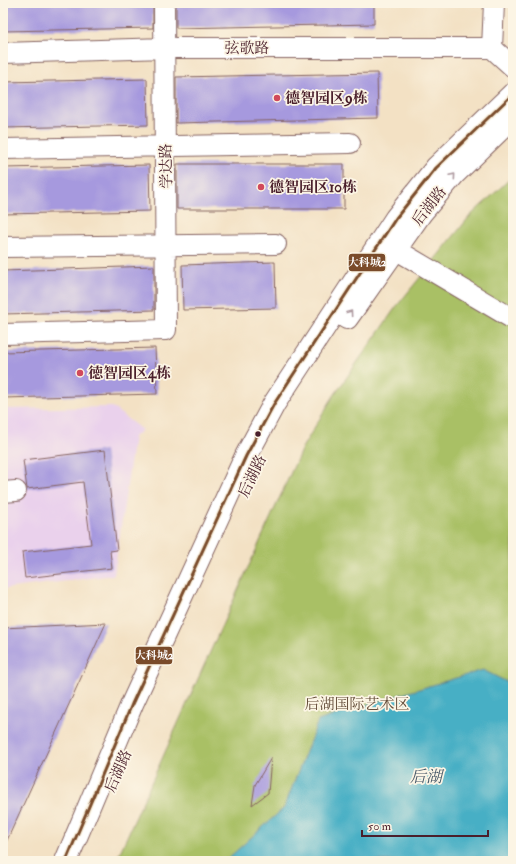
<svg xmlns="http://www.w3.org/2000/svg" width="516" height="864" viewBox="0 0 516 864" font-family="'IM FELL Double Pica','Noto Serif SC',serif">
  <rect width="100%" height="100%" fill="#fcf5e5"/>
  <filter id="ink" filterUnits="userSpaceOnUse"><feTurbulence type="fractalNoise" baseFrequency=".025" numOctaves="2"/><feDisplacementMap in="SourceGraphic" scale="8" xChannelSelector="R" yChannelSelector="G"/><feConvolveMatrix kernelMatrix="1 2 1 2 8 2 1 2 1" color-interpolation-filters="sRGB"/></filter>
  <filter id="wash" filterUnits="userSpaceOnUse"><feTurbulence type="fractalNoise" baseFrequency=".012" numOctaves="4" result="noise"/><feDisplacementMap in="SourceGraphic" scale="16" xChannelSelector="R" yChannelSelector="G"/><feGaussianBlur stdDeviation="0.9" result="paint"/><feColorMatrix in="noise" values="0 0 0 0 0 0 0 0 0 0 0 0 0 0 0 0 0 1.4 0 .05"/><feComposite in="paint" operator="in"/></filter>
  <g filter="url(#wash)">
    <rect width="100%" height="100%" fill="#f3e1c4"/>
    <path fill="#ead1ec" d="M112,407l30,23 -8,7 -20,138 -111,14v-180z"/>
    <path fill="#a9c065" stroke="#7a7048" d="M513,176v685h-397l186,-413 31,-51 63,-90 74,-91z"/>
    <path fill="#46afc5" stroke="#486778" d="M483,670l30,15v176h-288l59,-53 34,-87 34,-12z"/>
    <g id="blocks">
      <path fill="#a699de" d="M3,3h150v25l-150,3z
        M176,3h198v21l-198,4z
        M377,73l1,45 -202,5v-46z
        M147,79l1,46 -145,3v-46z
        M177,164h167v45h-167z
        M149,165l1,46 -147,3v-46z
        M275,262l1,46 -93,2 -1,-45z
        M154,266v44l-151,4v-43z
        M155,348l2,46 -154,4v-46z
        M105,450l12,100 -7,1 2,17 -87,10 -3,-26 69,-8 -8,-62 -56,7 -4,-29z
        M106,623l-103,226v-221z
        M271,758l-3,35 -16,12 3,-20z"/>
    </g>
  </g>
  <g filter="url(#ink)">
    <use href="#blocks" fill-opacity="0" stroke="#856361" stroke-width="1"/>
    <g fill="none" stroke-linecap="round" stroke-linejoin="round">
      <defs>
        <path id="street" d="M494,3l-2,45 21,19
          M3,53l162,-5h327
          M3,149l347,-6
          M3,247l273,-3
          M395,249l118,70
          M3,334l163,-4 -2,-327
          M3,492l13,-1"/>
        <path id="secondary" d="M347,318l74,-105 34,-40 58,-56
          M66,861l66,-157 114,-248 28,-52 122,-186 40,-50 77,-74"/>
      </defs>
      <use href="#street" stroke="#856361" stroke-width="22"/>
      <use href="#secondary" stroke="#856361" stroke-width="24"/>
      <use href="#street" stroke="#fff" stroke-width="20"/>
      <use href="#secondary" stroke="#fff" stroke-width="22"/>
      <defs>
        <path id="bus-1" d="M66,861l66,-157 114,-248 28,-52 122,-186 40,-50 77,-74"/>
      </defs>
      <use href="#bus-1" stroke="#fcf5e5" stroke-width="6"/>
      <use href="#bus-1" stroke="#7a4b2a" stroke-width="3"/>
    </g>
    <defs><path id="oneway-chevron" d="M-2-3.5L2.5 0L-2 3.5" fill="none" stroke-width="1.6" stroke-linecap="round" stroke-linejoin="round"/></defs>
    <g stroke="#ae9aa0">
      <use href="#oneway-chevron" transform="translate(453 176) rotate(-49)"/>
      <use href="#oneway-chevron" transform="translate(350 313) rotate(-54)"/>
    </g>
  </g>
  <g fill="#d1495b" stroke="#fcf5e5" stroke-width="1.5">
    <circle cx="277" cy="98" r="4"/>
    <circle cx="261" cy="187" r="4"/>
    <circle cx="80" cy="373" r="4"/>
  </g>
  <circle fill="#4a1f2b" stroke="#fcf5e5" stroke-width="1.5" cx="258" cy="434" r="3.5"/>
  <g text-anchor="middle" stroke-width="3.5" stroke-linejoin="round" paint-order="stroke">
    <g font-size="15" fill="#4a1f2b" stroke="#fcf5e5">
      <text x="247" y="53">弦歌路</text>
      <text transform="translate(166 166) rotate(-91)" y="5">学达路</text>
      <text transform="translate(429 206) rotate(-52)" y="5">后湖路</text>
      <text transform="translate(252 476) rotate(-64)" y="5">后湖路</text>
      <text transform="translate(118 771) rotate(-66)" y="5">后湖路</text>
    </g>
    <g font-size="15" font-weight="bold" fill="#4a1f2b" stroke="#fcf5e5" text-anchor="start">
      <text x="285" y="103">德智园区9栋</text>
      <text x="269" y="192">德智园区10栋</text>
      <text x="88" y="378">徳智园区4栋</text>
    </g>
    <g font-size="15" fill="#664f3c" stroke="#fcf5e5">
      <text x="357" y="709">后湖国际艺术区</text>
    </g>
    <g font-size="16" font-style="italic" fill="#485969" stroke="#fcf5e5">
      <text x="426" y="782">后湖</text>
    </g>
  </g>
  <g stroke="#fcf5e5" stroke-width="1.5">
    <rect x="348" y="253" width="38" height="19" rx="4" fill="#7a4b2a"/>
    <rect x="135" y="646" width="38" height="19" rx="4" fill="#7a4b2a"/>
  </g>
  <g font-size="11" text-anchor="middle" font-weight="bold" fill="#fff">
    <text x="367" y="266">大科城2</text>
    <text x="154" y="659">大科城2</text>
  </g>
  <rect width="516" height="864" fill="none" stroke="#fcf5e5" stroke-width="16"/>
  <path d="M362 830v6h126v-6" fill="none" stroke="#4a1f2b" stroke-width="2"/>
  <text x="368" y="830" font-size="12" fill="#4a1f2b" stroke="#fcf5e5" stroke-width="3" paint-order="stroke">50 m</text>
</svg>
